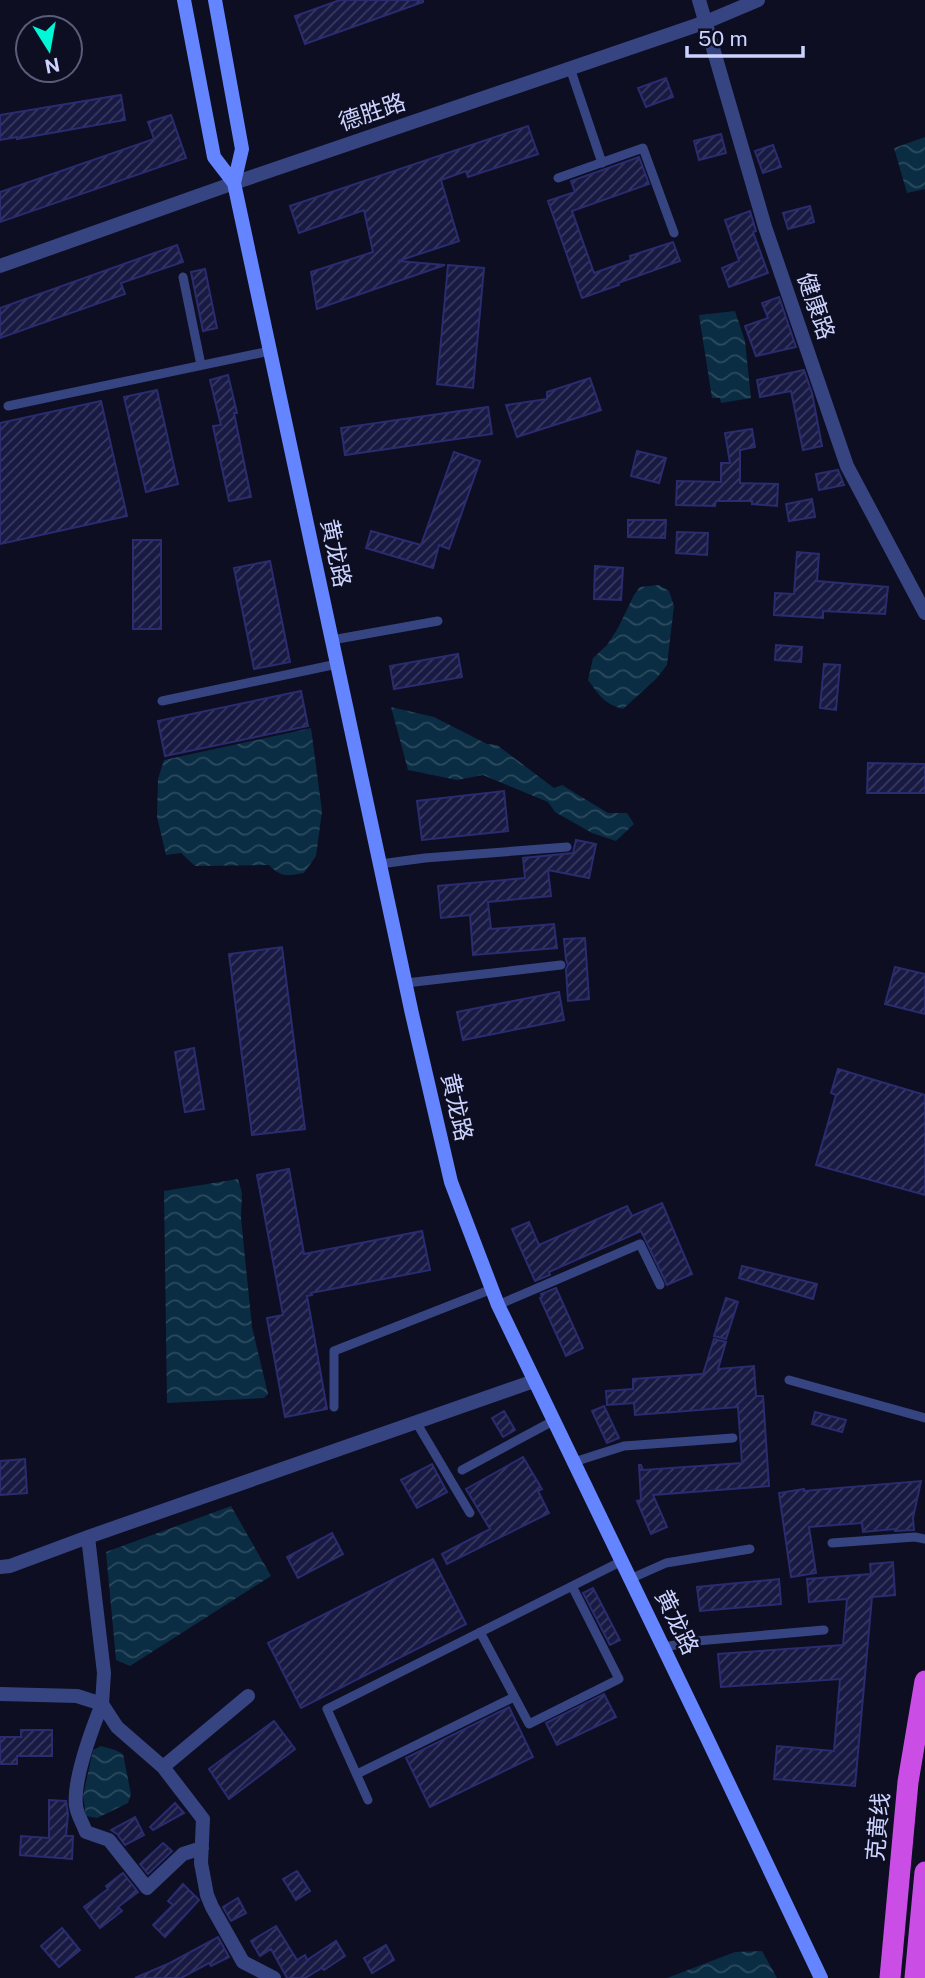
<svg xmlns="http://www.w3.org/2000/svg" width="925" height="1978" viewBox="0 0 925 1978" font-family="'Public Sans','Noto Sans SC',sans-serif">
  <defs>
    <pattern id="water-waves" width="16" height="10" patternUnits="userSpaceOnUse" patternTransform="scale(1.75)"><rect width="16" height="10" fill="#0a2d43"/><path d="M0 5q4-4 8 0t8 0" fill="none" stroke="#2c4b5f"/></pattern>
    <pattern id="building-hatch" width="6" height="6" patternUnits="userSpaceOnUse" patternTransform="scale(1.75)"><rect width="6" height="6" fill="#181a43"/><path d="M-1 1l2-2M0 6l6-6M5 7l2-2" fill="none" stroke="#383a5f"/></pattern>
  </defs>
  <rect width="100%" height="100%" fill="#0d0e21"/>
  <path fill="url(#water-waves)" d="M925,137v52l-18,4 -13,-45z
    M735,311l10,30 6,57 -30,5 -1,-5h-8l-13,-83z
    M659,585l10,6 5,15 -7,59 -11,14 -33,30c-19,-5 -24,-14 -35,-29l5,-22 14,-13 11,-17 16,-33 6,-8z
    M391,707l43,10 53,27 10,1 57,43 8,-3 46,28h19l7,11 -18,17 -24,-8 -37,-21 -7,-10 -65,-27 -26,5 -49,-10z
    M311,728l11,83 -6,45 -12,17c-17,3 -22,5 -35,-8l-74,1 -14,-13 -15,2 -9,-38 1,-38 6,-19z
    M238,1179l4,14 -1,25 11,109 16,67 -4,4 -97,5 -3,-212z
    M231,1506l40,70 -141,90 -14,-6 -10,-108z
    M101,1746l14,4 8,4 8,40 -3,9 -31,15 -11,-2 -3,-20 10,-46z
    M762,1951l15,27h-110l68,-26z"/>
  <path fill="url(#building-hatch)" stroke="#2a2c6f" stroke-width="2" d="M340,0h83v2l-118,42 -10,-28z
    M666,78l7,19 -27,10 -8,-19z
    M121,95l4,25 -108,19v-2l-17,3v-25z
    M171,115l15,43 -186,64v-30l154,-53 -6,-17z
    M528,126l10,28 -70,23 -2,-6 -25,9 18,61 -61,20 47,4 -128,44 -6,-37 62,-20 -9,-42 -65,23 -9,-27z
    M721,134l5,19 -27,7 -5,-19z
    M773,145l8,22 -18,6 -8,-22z
    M639,157l10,27 -77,27 22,62 37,-13 -1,-4 43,-14 7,19 -62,22 1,2 -37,13 -34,-97 27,-9 -4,-11z
    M810,206l4,16 -26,7 -5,-16z
    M750,211l6,20 -3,1 15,41 -39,14 -7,-19 17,-7 -14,-41z
    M177,245l6,17 -62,21 4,11 -125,44v-30z
    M448,265l36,3 -11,120 -36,-4z
    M205,269l12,59 -14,3 -12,-59z
    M779,297l17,50 -40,9 -11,-30 23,-8 -6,-15z
    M804,370l8,23 10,53 -19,4 -12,-59 -31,6 -3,-17z
    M228,375l9,38h-3l17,84 -22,4 -16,-75 8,-1 -11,-45z
    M590,378l11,32 -84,27 -11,-32 41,-6v-7z
    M157,390l21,94 -32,8 -22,-95z
    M101,401l26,115 -127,28v-121z
    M488,407l4,27 -147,21 -4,-27z
    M752,429l3,18 -15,3v33l38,1 -1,22 -25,-2v-3h-36l-1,5 -39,-1 1,-24 44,1v-19h9l-5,-30z
    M637,451l29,7 -7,25 -28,-7z
    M454,452l26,9 -31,88 -10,-4 -6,23 -67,-20 5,-17 50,14z
    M838,470l6,15 -25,5 -3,-16z
    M812,499l3,18 -26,4 -3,-17z
    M628,520h38l-1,18 -37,-1z
    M677,532l31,1 -1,22 -31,-2z
    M133,540h28v89h-28z
    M797,552l22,2 -2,27 71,6 -3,27 -62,-3v7l-49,-3 1,-22 19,1z
    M270,561l20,101 -36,7 -20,-101z
    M595,566l28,2 -2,32 -27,-1z
    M776,645l26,2 -1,15 -26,-2z
    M458,654l4,23 -68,12 -4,-23z
    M824,664l16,1 -4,45 -16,-2z
    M301,691l7,35 -143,30 -7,-35z
    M868,763l57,1v29h-58z
    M504,791l4,40 -86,9 -5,-39z
    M576,840l20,4 -7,34 -41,-8 3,26 -63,6 3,27 63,-5 3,24 -84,7 -3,-40 -29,3 -3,-32 87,-8 -2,-20 50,-5z
    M585,938l4,61 -21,2 -2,-32 2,-4 -2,-5 -2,-21z
    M282,947l23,182 -53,6 -23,-181z
    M895,967l30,7v40l-40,-10z
    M559,992l5,28 -101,20 -6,-28z
    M194,1048l10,61 -19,3 -10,-60z
    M838,1069l87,26v100l-109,-30 20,-70 -5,-2z
    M289,1169l15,85 118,-23 8,39 -119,23 1,2 -5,1 20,113 -42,8 -18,-99 16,-3 -26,-140z
    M662,1203l30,71 -25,11 -26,-54 -92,41 1,3 -15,6 -23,-52 17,-7 10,23 88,-39 5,10z
    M742,1266l75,18 -4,15 -74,-21z
    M556,1288l27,60 -17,8 -26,-58 2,-1 -1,-3z
    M726,1298l12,4 -12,37 -12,-3z
    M714,1339l12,3 -8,27 36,-3 2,30h7l6,90 -116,9 14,32 -16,7 -14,-33 4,-1 -2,-35h2l2,5 99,-7 -4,-56 -103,8 -1,-12 -27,2 -1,-14 27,-2v-10l70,-5z
    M604,1406l15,32 -12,5 -15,-32z
    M504,1411l11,19 -12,7 -11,-19z
    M815,1412l31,8 -4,12 -30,-8z
    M523,1457l19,32 -4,2 11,22 -102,51 -5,-10 48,-25 -24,-40z
    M25,1459l2,34 -27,2v-34z
    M432,1464l15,28 -30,16 -16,-28z
    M921,1481l-8,37 1,12 -19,1v-2l-32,3 -1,-9 -53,4 7,46 -25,4 -12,-84 25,-4v2z
    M332,1533l11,21 -45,24 -11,-21z
    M433,1559l33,65 -165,84 -33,-65z
    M893,1562l2,33 -23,2 -17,189 -81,-7 3,-33 57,5 6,-72 -119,8 -3,-33 125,-9 4,-46 -38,3 -2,-23 64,-5 -1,-10z
    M779,1579l2,25 -81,7 -3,-24z
    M593,1588l27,52 -10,5 -27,-52z
    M604,1694l12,23 -59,28 -11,-22z
    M509,1707l24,50 -103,50 -24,-49z
    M274,1721l21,28 -66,50 -20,-30z
    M21,1730h31v26h-35v8h-17v-27h21z
    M49,1800l17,1 2,13 -2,22h7l-1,23 -52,-4 1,-19 28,2z
    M175,1803l9,10 -31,17 -3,-3z
    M135,1817l9,18 -19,10 -8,-11 -6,-4z
    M163,1843l9,8 -24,23 -8,-10z
    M297,1871l13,20 -14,9 -13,-21z
    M123,1873l15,19 -20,15 4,4 -22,17 -16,-21 24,-18 -2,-3z
    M183,1884l16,16 -34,37 -12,-12 20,-20 -5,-4z
    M238,1898l8,15 -15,8 -8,-14z
    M276,1926l21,34 8,-5 2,5 29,-19 9,15 -21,14 -2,-2 -17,10h-18l-16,-29 -11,7 -9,-15z
    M62,1928l18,22 -21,17 -18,-21z
    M218,1937l11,20 -18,9 -2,-3 -28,15h-46l35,-15z
    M386,1945l8,15 -22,13 -8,-15z"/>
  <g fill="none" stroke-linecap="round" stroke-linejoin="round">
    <path stroke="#364582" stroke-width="9" d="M570,68l32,95
      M558,178l85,-30 31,85
      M183,277l18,88
      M8,406l262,-55
      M332,640l106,-19
      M162,701l175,-37
      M380,864l45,-6 142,-11
      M406,983l155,-18
      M498,1305l142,-61 20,41
      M789,1380l136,38
      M334,1407v-56l158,-62
      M416,1422l54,91
      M574,1462l50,-16 109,-8
      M462,1470l91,-49
      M832,1543l83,-6 10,2
      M630,1579l36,-16 84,-14
      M480,1632l49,92 90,-45 -47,-93
      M664,1647l33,-6 127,-11
      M357,1774l157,-77
      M368,1800l-41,-91 295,-148"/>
    <path stroke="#364582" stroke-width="14" d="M699,0l66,227 82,239 78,147
      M88,1537l16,136 -2,31 15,23 46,40 40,52 -2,44 6,32 5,12 31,55 31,16
      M0,1567l10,-1 78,-29 446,-156
      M0,1694l77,2 25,8c-10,25 -29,76 -26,102 1,8 7,18 10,26l23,8 38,48 36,-34 19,-6
      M163,1767l85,-71"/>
    <path stroke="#364582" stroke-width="14" d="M0,266l234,-83 472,-161 52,-22"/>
    <path stroke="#6485ff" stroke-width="14" d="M184,0l30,157 20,26 178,831 39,168 47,123 208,431 115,242
      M215,0l27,149 -8,34"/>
    <path stroke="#ca4ee5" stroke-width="21" d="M890,1978l18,-196 17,-101
      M915,1978l10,-106"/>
  </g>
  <g text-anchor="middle" stroke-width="5" stroke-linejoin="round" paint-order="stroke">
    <g font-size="23" fill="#cdd3ff" stroke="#0d0e21">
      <text transform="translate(372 112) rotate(-19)" y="8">德胜路</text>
      <text transform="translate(816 306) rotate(71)" y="8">健康路</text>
      <text transform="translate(336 553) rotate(78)" y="8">黄龙路</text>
      <text transform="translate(457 1107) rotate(77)" y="8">黄龙路</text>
      <text transform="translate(677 1622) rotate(64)" y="8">黄龙路</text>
      <text transform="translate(878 1827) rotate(-85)" y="8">克黄线</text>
    </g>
  </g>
  <g transform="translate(49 49) rotate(169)"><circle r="33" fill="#0d0e21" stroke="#5a5d7a" stroke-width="2"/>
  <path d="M0-5L12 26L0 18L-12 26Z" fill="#00f8d6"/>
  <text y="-10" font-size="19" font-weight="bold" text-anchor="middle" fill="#cdd3ff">N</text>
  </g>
  <path d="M687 46v10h116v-10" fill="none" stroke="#cdd3ff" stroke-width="3.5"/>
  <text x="698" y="46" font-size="21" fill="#cdd3ff" stroke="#0d0e21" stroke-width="5" paint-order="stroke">50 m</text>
</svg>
